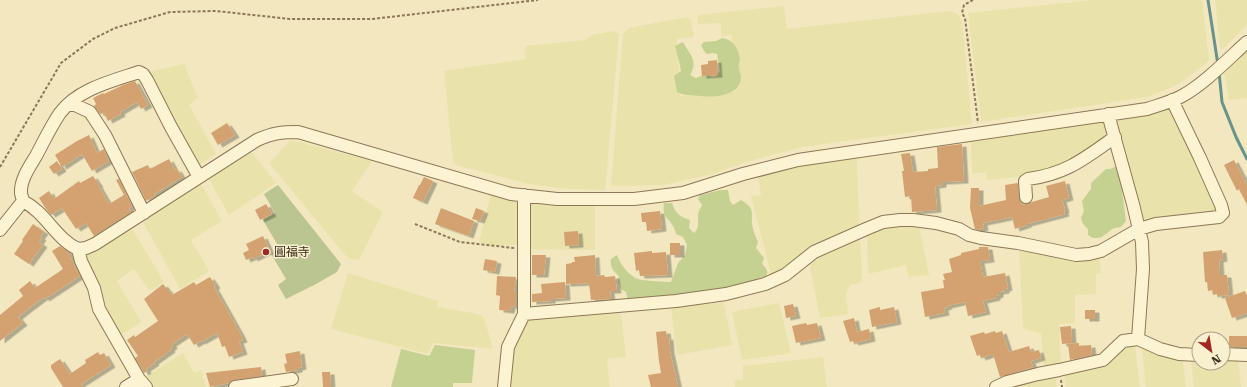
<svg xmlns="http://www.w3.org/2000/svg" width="1247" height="387" viewBox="0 0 1247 387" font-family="'Roboto Serif','Noto Sans JP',serif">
  <defs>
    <filter id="shadow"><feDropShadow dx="4.5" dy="2.5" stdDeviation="0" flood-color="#0004"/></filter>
  </defs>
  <rect width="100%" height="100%" fill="#f2e7bf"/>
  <path fill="#e9e3ab" d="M1094,0h108l7,61 -25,19 -14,8 -23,9 -166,25 -13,-109z
    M1215,0h32v25l-24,24 -3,-1z
    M784,6l3,23 162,-18 9,3 4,8 10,102 -170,23 -56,15 -34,12 -49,11 -52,1 12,-152 6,-6 58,-11 4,3 3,17 -17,2 3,57 55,-5 -3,-56 -11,1v-13l-23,1v-9z
    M614,31l5,3 -14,156 -37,-1 -39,-5 -73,-19 -3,-4 -9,-90 82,-12 -1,-13 60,-6 7,-5z
    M1247,50v48l-18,2 -5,-29z
    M184,64l14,34 -9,7 27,49 -19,13 -48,-95z
    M1169,109l24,47 23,52 -3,5 -69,8 -4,-3 -23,-95 5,-6 21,-2z
    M1104,121l7,14 -35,26 -49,15 -40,4 -1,-8 -14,2 -1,-32z
    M291,140l81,21 -20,30 31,21 -24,48 -9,-1 -4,-3 -77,-93z
    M250,150l26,33 -47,32 -22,-39z
    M855,157l2,2 2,66 -2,3 -49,22 -27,20 -10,4 -20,-78 10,-1 -3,-18 31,-9z
    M200,182l22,39 -31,19 18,31 -29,18 -37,-67 1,-5z
    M491,193l30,7 -2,45h-29l-11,-3z
    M533,202l62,3v45l-68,-1 3,-46z
    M893,224l26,1 10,50 -20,2 -3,-12 -38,9 -1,-38 5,-5z
    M126,229l7,1 31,52 -14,9 -16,-22 -17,12 24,41 -20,13 -19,-32 -16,-45 1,-4z
    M857,237l3,2 2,37 -2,7 -10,2 -4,9 2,20 -28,4 -11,-56 9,-7z
    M1019,248l80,7 2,19h-5v20l-21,1v28l-16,1 2,41 -17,1 -3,-33 -14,-3 -4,-3z
    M348,273l90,28 -1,6 42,7 5,4 9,31 -60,-6 -5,11 -97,-25z
    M724,303l8,42 -55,10 -6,-49z
    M779,303l12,50 -49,7 -10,-48z
    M618,311l3,5 5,41 -19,2 3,28h-103l3,-21 5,-23 13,-25z
    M1126,347h9l5,40h-74l-2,-12 2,-2z
    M1142,347l41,13 3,27h-40z
    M183,353l11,20 7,-3 5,17h-55l-7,-9z
    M823,357l4,30h-92l-1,-6 9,-2v-13z
    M1191,360h8v3h24v-3h15l3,27h-47z
    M1055,376l2,11h-44z"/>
  <path fill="#c5d191" d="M722,38c12,2 16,10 18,21 0,3 -2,6 -1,9 0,3 2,6 2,9 0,19 -28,21 -40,19 -9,-1 -16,0 -24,-4l-3,-16 7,-5 -2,-10 -4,-15 8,-4c6,12 16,18 7,33l6,3 10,-4 8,3 6,-6 -3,-17 -4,-1 -6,1 -3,-3 -3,-6 3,-3 12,-1z
    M1117,166l5,19v6l4,30 -5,6c-12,1 -9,4 -18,9 -2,2 -7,2 -10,2l-5,-3v-6l-5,-5 -2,-6 3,-7 -2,-10 9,-12v-6l15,-14h4z
    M721,190h7l2,11 3,4 8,-5c3,2 6,4 8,6 5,5 2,12 3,18 1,6 3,12 6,18l-2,6 8,10 -2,6c4,4 7,7 4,12l-11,4 -5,4 -26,6 -96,11 -2,-9 -5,-3 -3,-7 1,-6c-6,-5 -9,-9 -8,-17l6,-4c3,9 12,21 21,24 6,2 26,3 33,3l7,-19 7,-8 2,-10 -4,-8 -7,-3c-3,-16 -15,-14 -12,-31h8c3,10 8,14 18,17l-1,8 5,5c5,-5 4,-8 4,-15 -1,-4 2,-9 4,-13l-4,-6 2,-4z
    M435,345l40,5 -3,33h-19v4h-62l10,-38 28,7z"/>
  <path fill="#bbc592" d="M278,185l63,79 -4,8 -21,12 -30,15 -8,-14 8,-6 -15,-25 9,-5 -17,-29 12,-7 -11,-19z"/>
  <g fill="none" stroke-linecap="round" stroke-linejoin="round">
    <path stroke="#68928b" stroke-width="3" d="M1208,0l10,65
      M1219,72l3,30 14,35 11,22"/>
  </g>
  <path fill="#d4a270" filter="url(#shadow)" d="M717,60l1,15 -16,1 -1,-11 7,-1v-3z
    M135,81l13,24 -7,4 -4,-7 -17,10 1,2 -13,7 -4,-8 -4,1 -6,-8 2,-2 -3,-6 10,-5 1,1 19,-9z
    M227,123l8,12 -17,10 -7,-12z
    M89,135l8,18 7,-4 5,12 -17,10 -10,-17 -20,13 -7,-12 22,-14z
    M962,144l2,37 -22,1v3l-7,1 2,24 -25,2 -1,-16 -6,1 -3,-26h2l-3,-17 9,-1 3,19 15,-1v-2l10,-1 -1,-21z
    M169,159l6,11 2,-1 5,8 -28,17 1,2 -9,5 -14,-29 16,-7 2,4z
    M1234,160l13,25v20l-8,-16 -2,2 -13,-26z
    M57,161l5,8 -8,5 -5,-7z
    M93,176l6,9h-1l11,19 15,-9 -8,-15 3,-1 13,27 -3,2 2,4 -37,24 -8,-13 -10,6 -14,-21 -11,7 -5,-6 -7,-11 10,-7 5,8 25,-18 1,2z
    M424,177l9,4 -10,21 -10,-4 6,-13h1z
    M1065,181l4,17 -7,2 3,10 -1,1 1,3 -38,10v1l-12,4 -3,-12 -29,6 1,5 -6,2 -3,-1 -5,-21 1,-20h8v18l27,-6 -1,-15 13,-2 1,14 3,8 27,-8 -3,-11z
    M266,204l6,10 -12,6 -5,-10z
    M441,208l33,13 -5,15 -34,-12z
    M476,208l8,3 -4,10 -8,-2z
    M660,211l2,18 -15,2 -1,-9h-4l-1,-9z
    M33,224l11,8 -4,5 2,1 -3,4 4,3 -14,19 -15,-10 9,-13 -1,-1z
    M578,231l1,14 -14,1 -1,-14z
    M263,236l7,15 -17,8v-2l-7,3 -3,-7 6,-3 -3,-6z
    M670,243h10v12h-10z
    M60,246l7,5 13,25 -35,23 -1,-2 -16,12 -10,8 5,6 -23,18v-26l23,-19 -4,-6 11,-9 5,7 28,-19 -11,-18z
    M979,247h9l2,13 -10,1 3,16 22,-4 3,15 -3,1v2l-6,1v3l-3,1v2l-13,3 3,11 -18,4 -3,-14 -18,4 1,1 -4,1 1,5 -20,4 -4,-25 23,-4 -1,-8h2l-2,-6 9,-2 -3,-13 12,-4v-2l18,-4z
    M1222,250l1,9 -4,1 1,15h7l2,20 -12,1v-2l-4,1v-5l-5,1 -1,-9h-2l-2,-30z
    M652,251v2l14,-1 2,23 -28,1 -1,-6 -3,1 -2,-18z
    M532,255h14l-2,20h-12z
    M595,255l1,21 8,-1 1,2 10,-1 2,15h-7l1,8 -20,1 -2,-17 -23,1v-20l6,-1v-1h3l-1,-5z
    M485,259l12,2 -2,11 -12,-2z
    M497,276l19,1 -2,16h2v14l-5,-1 -1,5 -11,-1 1,-14 -4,-1z
    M210,277l6,9 -2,1 27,48 2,5 -4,1 4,11 -14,5 -4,-11 -3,1 -5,-14 -16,9v-1l-7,4 -7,-11 -15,10 1,2 -3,3 1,1 -17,12 1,1 -9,6 1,2 -3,2 -9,-15 3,-2 -11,-16 7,-5 1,2 23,-16 -14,-22 19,-15 9,11 22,-13 2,3z
    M565,282l1,16 -15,1v2l-19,1v-8l10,-1 -1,-9z
    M1245,291l2,5v17l-15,5 -7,-20z
    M793,304l3,12 -10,2 -2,-12z
    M880,307v3l14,-3 3,15 -25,5 -3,-17z
    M1085,310h10v9h-10z
    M854,318l3,14 12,-3 2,10 -17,4 -1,-2 -3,1 -7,-21z
    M806,323l1,2 10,-2 4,15 -25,5 -4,-17z
    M1071,326l1,17 -10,1 -2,-17z
    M666,331l1,7 2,-1 1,14 8,36h-27l-3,-12 13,-2 -2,-12 -3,-29z
    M995,331l1,2 6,-2 7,21 20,-6 2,6 8,-2 2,8 -10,3 2,6 -33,10 -7,-23 -12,4 -1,-3 -3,1 -7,-20 14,-4 1,2z
    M1229,336h18v11h-18z
    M1079,343v3l12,-1 1,10 -22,5 -2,-16z
    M300,351l2,16 -4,1v2l-12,2 -2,-8 3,-1 -2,-9z
    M98,352l2,3 4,-2 7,12 -30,19 2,3h-20l-12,-19v-3l9,-6 10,15 16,-11 -1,-3z
    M261,367l1,9 -28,4 -5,3 -19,4 -4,-14z
    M322,372h8l1,15h-8z"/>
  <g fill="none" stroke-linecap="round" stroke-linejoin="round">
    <defs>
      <path id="minor" d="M67,105h8l15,7 15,23 39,78
        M1108,114l25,90 9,38 1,27 -5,70
        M1026,197l-1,-16 3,-2c38,-5 56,-20 87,-42
        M23,201c0,-2 -2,-6 -2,-8 -1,-13 9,-27 15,-37 8,-15 15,-30 24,-43 18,-24 52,-32 79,-41l4,2 4,6 24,47 28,50
        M0,230l23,-29c23,12 33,38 55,48l8,-1 9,-4 162,-104c16,-7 24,-8 41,-8l213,62 46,5h77l49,-6 60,-19 55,-14 349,-51c12,-4 24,-7 35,-13 22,-12 46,-37 65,-54
        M78,249l3,12 13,27 5,21 40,70 7,8
        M524,314v-119
        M1223,354l24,1
        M126,387l13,-8
        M235,387l57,-8
        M504,387l4,-40 16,-33 152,-13 50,-7 39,-10 20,-9 29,-23 52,-23 17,-7 17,-2h13l23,3 23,6 10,6 12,3 37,5 58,12 13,-1 12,-3 38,-22 17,-5 63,-7 4,-4 -2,-8 -21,-47 -28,-58
        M996,387l11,-5 31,-8 21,-4 44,-10 20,-19 15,-2 22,10 19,5 20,1"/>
    </defs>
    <use href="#minor" stroke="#8d7755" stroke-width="14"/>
    <path stroke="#8d7755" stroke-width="2" stroke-dasharray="3 2" stroke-linecap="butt" d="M973,0l-9,5 -2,8 3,5 13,105
      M0,167l61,-104 32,-24 22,-11 55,-16 46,-1 74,8h82l166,-19
      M415,224l45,18 54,6
      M1061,380l1,7"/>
    <use href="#minor" stroke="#fcf3d3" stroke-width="12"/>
  </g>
  <circle fill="#a2281f" stroke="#f9f0cf" stroke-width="1.5" cx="266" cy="252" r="4"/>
  <g text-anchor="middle" stroke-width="3" stroke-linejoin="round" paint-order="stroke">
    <g font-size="12" fill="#3b2d1b" stroke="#f9f0cf" text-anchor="start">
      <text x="274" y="256">圓福寺</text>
    </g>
  </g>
  <g transform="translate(1211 351) rotate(149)"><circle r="19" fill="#f9f0cf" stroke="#ada287"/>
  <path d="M0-3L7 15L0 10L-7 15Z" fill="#a2281f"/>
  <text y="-6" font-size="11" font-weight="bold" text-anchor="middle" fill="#3b2d1b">N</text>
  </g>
</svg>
